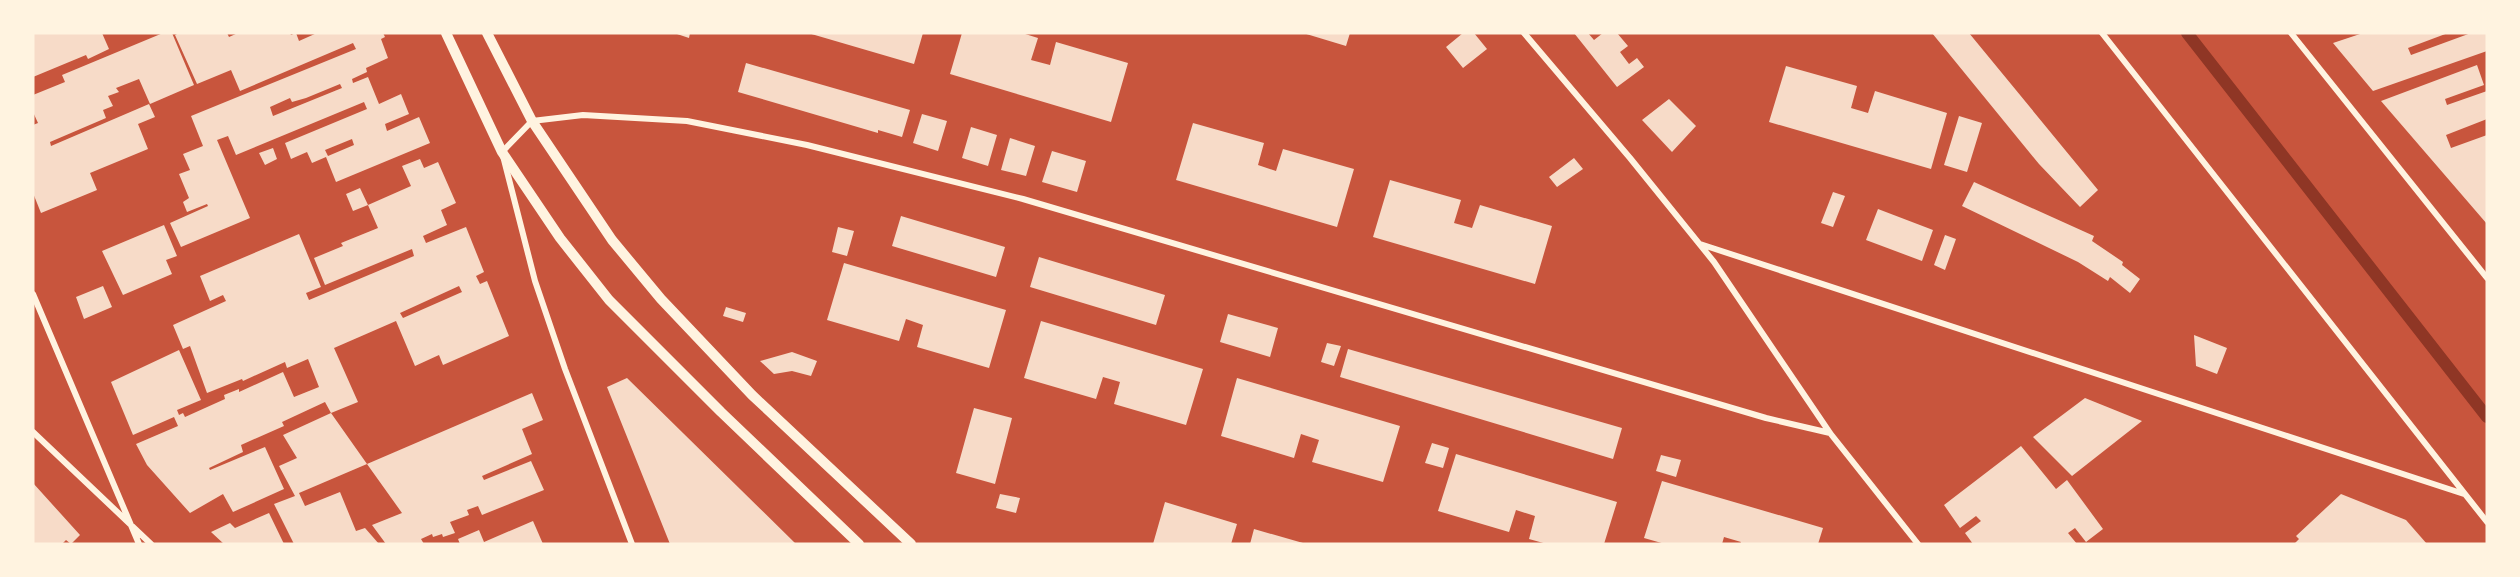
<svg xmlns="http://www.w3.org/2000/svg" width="2520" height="577" viewBox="0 0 2520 577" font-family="'IBM Plex Serif',serif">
  <rect width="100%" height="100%" fill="#c8553d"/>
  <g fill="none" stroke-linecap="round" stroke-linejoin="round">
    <path stroke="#8f3625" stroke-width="12" d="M2187,33l300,384"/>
  </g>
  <path fill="#f7dbc8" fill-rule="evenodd" d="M33,33h69l7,16 -21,10 -2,-4 -53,22z
    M163,33h9l22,52 -44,19 -11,-25 -23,9 3,4 -11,4 5,10 -10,4 3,8 -56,24 1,4 98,-42 6,13 -17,7 10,25 -58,24 7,17 -56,23 -8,-20v-68l5,-2 -5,-11v-17l32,-13 -3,-7z
    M179,33h48l2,4 9,-4h52l1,2 5,-2 3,8 18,-8h66l2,4 -4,2 7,19 -22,10 1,4 -15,7 1,4 15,-6 11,27 22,-10 8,20 -24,10 2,7 32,-14 11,26 -94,39 -10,-25 -14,6 -5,-11 -16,7 -6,-16 82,-34 -3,-7 -128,53 -8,-19 -11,4 33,78 -69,29 -11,-24 38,-17 -1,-2 -20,8 -4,-10 6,-4 -10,-24 11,-4 -7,-16 20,-8 -12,-30 165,-67 -3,-6 -113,48 -9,-21 -34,14 -22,-49zM340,84l2,4 -69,28 -3,-9 20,-9 2,4 14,-4zM352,139l2,6 -26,11 -3,-6z
    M674,33h16l-1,5z
    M808,33h115l-9,31z
    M962,33h60l16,5 -7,22 19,5 6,-23 72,21 -17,59 -161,-48z
    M1303,33h47l-4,13z
    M1463,33h11l13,16 -24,19 -17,-21z
    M1574,33h14l6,7 9,-7h14l11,13 -8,6 9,12 8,-6 7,9 -27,20z
    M1932,33h37l129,157 -18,17 -41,-43z
    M2363,33h85l-40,15 3,7 60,-22h16v18l-114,40 -40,-48z
    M746,63l164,47 -8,27 -24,-7v3l-140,-41z
    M2477,65l7,20 -39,14 2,6 40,-14v28l-41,16 5,13 36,-13v89l-106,-123z
    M1786,66l71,20 -6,22 17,5 7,-22 72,22 -16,56 -162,-47z
    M1669,99l27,27 -24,26 -30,-32z
    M922,114l25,7 -9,30 -25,-8z
    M1959,116l23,7 -15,49 -23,-7z
    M1193,123l71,20 -6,22 18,6 7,-22 71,20 -17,58 -161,-47z
    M971,127l26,8 -9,31 -26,-8z
    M1010,138l25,8 -9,30 -25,-6z
    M273,148l4,11 -12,6 -6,-12z
    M1052,151l34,10 -9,31 -35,-10z
    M1574,158l9,11 -26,18 -8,-10z
    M420,159l4,9 14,-6 18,41 -15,7 6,15 -24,11 3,7 40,-16 18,45 -8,4 4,8 7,-3 22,55 -66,29 -4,-10 -24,11 -19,-45 -62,27 24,54 -27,11 -6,-11 -43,20 2,4 -43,19 2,7 -34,16 1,2 55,-23 19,42 -51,23 -10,-18 -33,19 -43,-48 -11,-21 42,-18 -4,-9 -41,18 -22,-53 68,-32 22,50 -24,10 2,5 4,-2 2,4 40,-18 -1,-4 15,-6v3l44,-20 11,25 25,-10 -11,-28 -21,9 -2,-6 -42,19 -1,-2 -35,14 -17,-47 -7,3 -10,-24 53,-24 -3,-6 -13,6 -10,-25 99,-42 22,53 -15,6 3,7 105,-44 -2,-7 -87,36 -11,-27 29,-12 -2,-3 37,-15 -10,-23 43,-19 -9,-20zM459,286l3,6 -59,26 -3,-5z
    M1390,180l71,20 -7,23 18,5 8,-23 72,21 -17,58 -162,-47z
    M1974,182l120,54 -2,5 31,21 -1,3 18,14 -10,14 -20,-16 -2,4 -30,-19 -116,-56z
    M360,188l8,17 -15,6 -7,-17z
    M1833,192l12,4 -12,31 -12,-4z
    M1878,209l55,21 -11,31 -56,-21z
    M901,216l104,31 -9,30 -104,-31z
    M164,225l13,31 -11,4 6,14 -49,21 -21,-44z
    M838,227l16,4 -7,25 -15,-4z
    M1945,235l11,4 -11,31 -11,-5z
    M1039,257l126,38 -9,30 -126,-38z
    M844,263l162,47 -17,58 -72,-21 6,-22 -17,-6 -7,22 -72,-21z
    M103,286l9,21 -28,12 -8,-22z
    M726,307l20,6 -3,9 -20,-6z
    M1228,314l50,14 -8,29 -50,-15z
    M1041,321l162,48 -17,56 -72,-21 6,-22 -17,-5 -7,22 -72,-21z
    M2194,335l33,13 -10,26 -21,-8z
    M1327,343l14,3 -7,20 -13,-4z
    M1348,349l274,79 -9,31 -273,-82z
    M792,352l25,9 -6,15 -19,-5 -18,3 -14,-13z
    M627,378l169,166h-126l-63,-157z
    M1237,378l163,48 -17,56 -71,-20 7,-22 -18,-6 -7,24 -73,-22z
    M532,393l11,27 -21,9 10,25 -50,22 2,4 47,-19 13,29 -62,25 -4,-9 -11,4 2,5 -19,7 5,11 -12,4 -1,-3 -9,3 -1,-3 -11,5 3,5h-38l-14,-19 30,-12 -35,-49z
    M2085,398l57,23 -70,55 -39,-39z
    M974,408l38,10 -17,66 -39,-11z
    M331,413l36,51 -68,29 6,13 35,-14 16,39 9,-3 14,16h-85l-20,-40 21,-8 -16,-30 18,-8 -14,-23z
    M1432,443l17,5 -6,20 -18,-5z
    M2021,446l35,43 11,-9 36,49 -17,13 -11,-14 -7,5 9,11h-104l-8,-11 16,-12 -5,-5 -16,12 -16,-23z
    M1456,454l161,48 -13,42h-57l-18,-5 6,-23 -19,-6 -7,22 -71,-21z
    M1661,455l20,5 -5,17 -20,-6z
    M1662,481l161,47 -5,16h-78l1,-2 -17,-5 -2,7h-57l-21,-6z
    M33,483l47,52 -9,9 -5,-4 -4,4h-29z
    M1000,494l20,4 -4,15 -20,-5z
    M2341,494l65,26 21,24h-133l5,-5 -3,-3z
    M1165,502l72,22 -6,20h-78z
    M269,513l15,31h-60l-13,-12 19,-9 5,5z
    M533,521l10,23h-83l-2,-5 21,-9 5,12z
    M1254,529l49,14v1h-53z"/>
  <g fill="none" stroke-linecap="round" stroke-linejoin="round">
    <path stroke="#fff3e0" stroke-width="6" d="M1524,33l106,125 84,104 116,171 88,111
      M2102,33l385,489
      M2291,33l196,245
      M1700,244l764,250
      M33,294l106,250
      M33,432l118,112
      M632,544l-67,-175 -30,-88 -33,-129 30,-31 51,-6 104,6 120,24 216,54 743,219 64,15"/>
    <path stroke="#fff3e0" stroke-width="10" d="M446,33l56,119 58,86 49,62 112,112 138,132
      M487,33l45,88 80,119 49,59 91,96 159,149"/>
  </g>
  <rect width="2520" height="577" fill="none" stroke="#fff3e0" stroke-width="69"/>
</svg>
